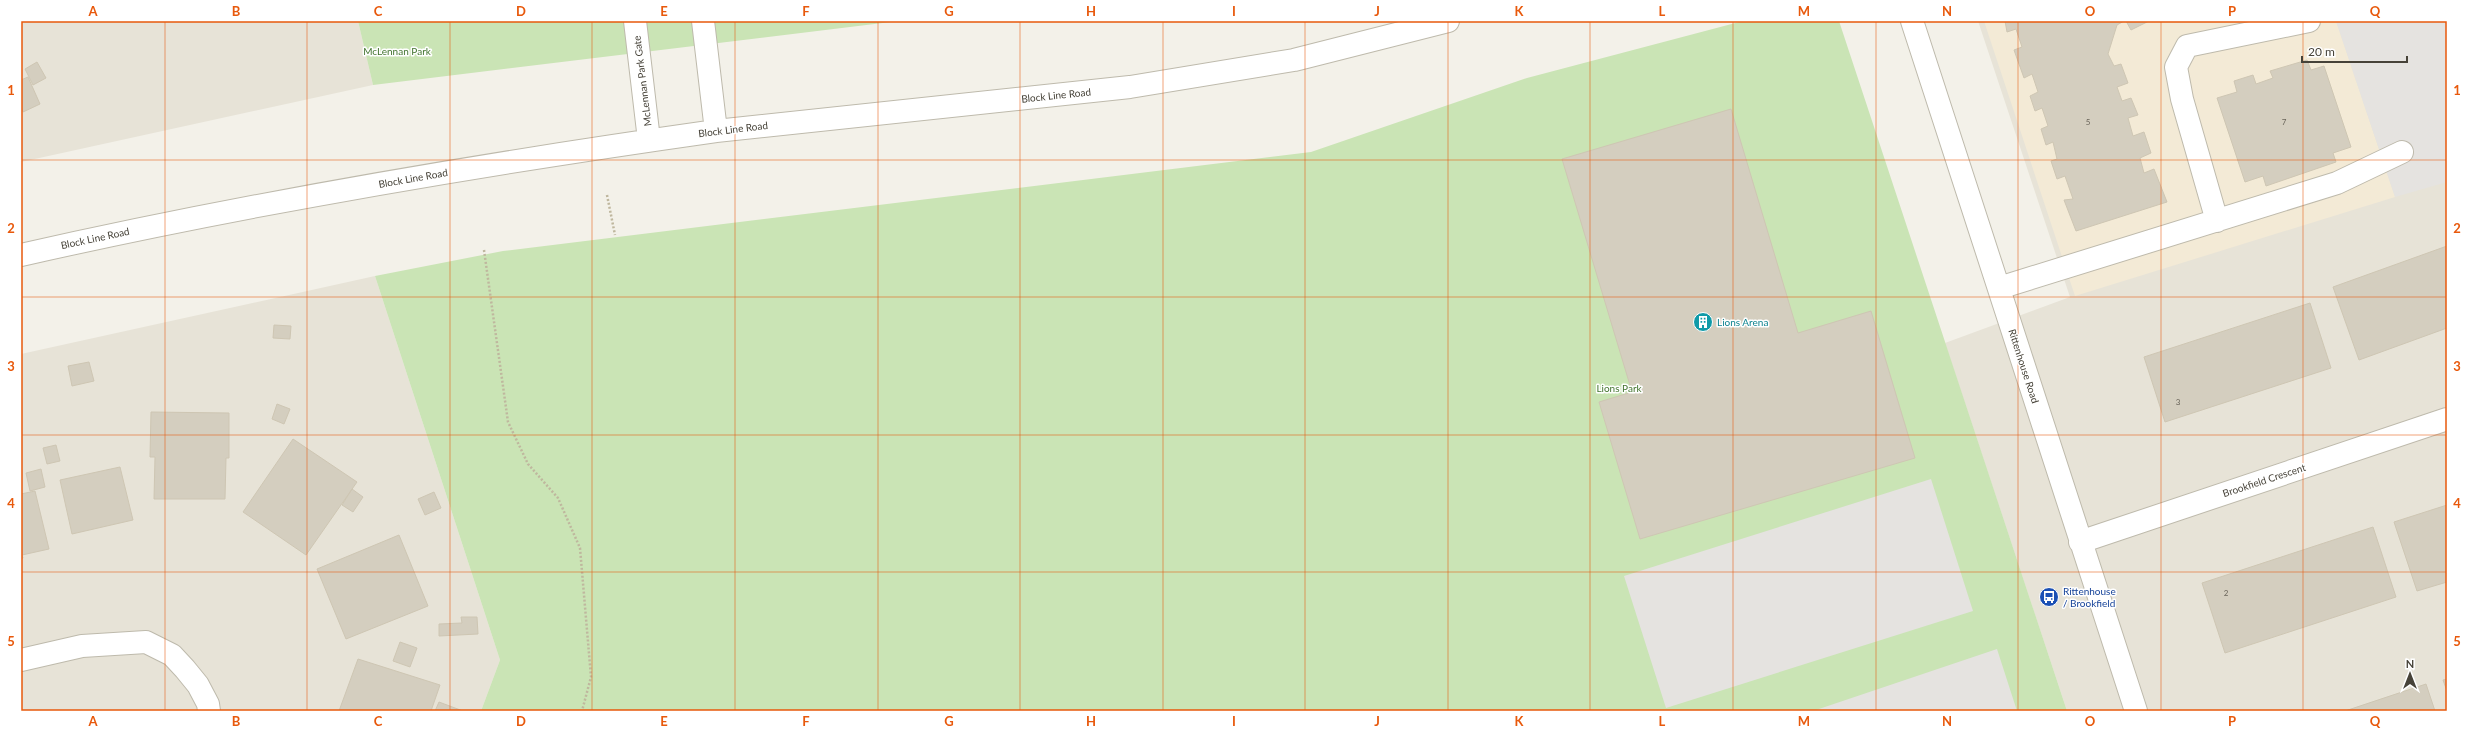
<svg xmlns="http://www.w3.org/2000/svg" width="2468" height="732" viewBox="0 0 2468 732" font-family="Lato,sans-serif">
  <rect width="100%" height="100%" fill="#f3f1e9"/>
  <path fill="#e7e3d7" d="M21,21h337l15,64 -352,77z
    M1978,21h469v690h-380l-122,-368 125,-46z
    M375,276l125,384 -19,51h-460v-357z"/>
  <path fill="#f3ead6" d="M1984,21h352l59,176 -320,99z"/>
  <path fill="#cae4b5" d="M358,21h541l-526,64z
    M1743,21h96l228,690h-1586l19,-51 -125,-384 128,-25 808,-99 216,-74z"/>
  <path fill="#e5e3e0" d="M2336,21h111v161l-52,15z
    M1931,479l42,132 -307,97 -42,-132z
    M1997,649l20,62h-204z"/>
  <path fill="#d4cebf" stroke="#cec6b3" d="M2005,21h119l-7,4 -9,29 6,12 7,-2 7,19 -11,4 5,14 9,-3 7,17 -10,3 5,18 11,-4 7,21 -11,5 4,15 10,-4 13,33 -91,29 -12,-31 9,-1 -8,-23 -8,3 -6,-18 6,-2 -4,-17 -7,3 -5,-16 7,-3 -6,-18 -7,3 -5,-15 8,-4 -6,-18 -8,4 -10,-28 8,-3 -6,-18 -9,3z
    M2126,21h23l-18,9z
    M2307,60l4,10 13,-4 27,81 -18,6 3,9 -70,24 -3,-10 -18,6 -28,-84 20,-6 -3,-11 19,-6 3,9 17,-6 -3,-7z
    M37,62l9,16 -13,7 -8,-16z
    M28,77l12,27 -17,8 -2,-6v-26z
    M1731,109l67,224 73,-22 44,147 -275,81 -41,-137 33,-10 -70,-233z
    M2447,246v82l-88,32 -26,-73z
    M2310,303l21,65 -166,54 -21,-65z
    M274,325l17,1 -1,13 -17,-1z
    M89,362l5,19 -22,5 -4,-20z
    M277,404l13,5 -6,15 -12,-5z
    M151,412l78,1v45h-3l-1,41h-71l1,-42h-5z
    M293,439l64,43 -51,73 -63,-43z
    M56,445l4,16 -13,3 -4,-16z
    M120,467l13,53 -61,14 -12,-54z
    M41,469l4,18 -15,4 -4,-18z
    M352,489l11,8 -10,15 -11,-7z
    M35,491l14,58 -27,6 1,3 -2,1v-65z
    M434,492l7,16 -16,7 -7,-16z
    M2447,505v77l-30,9 -23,-69z
    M2373,527l23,70 -171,56 -23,-70z
    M399,535l29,71 -82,33 -29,-70z
    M461,617h16l1,17 -39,2v-12l23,-1z
    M400,642l17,6 -7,19 -17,-6z
    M358,659l82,26 -9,26h-92z
    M2447,679v12l-4,-11z
    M2426,684l9,27h-90z
    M439,702l24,9h-28z"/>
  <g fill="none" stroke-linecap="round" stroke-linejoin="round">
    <defs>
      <path id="minor" d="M635,21l14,119
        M703,21l13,110
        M1912,21l224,690
        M2217,221l-35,-122 -6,-32 11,-21 122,-25
        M21,255c229,-52 462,-91 695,-124l414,-44 164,-27 154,-39
        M1999,288l338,-105 65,-31
        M2080,542l367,-123
        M21,660l61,-14 64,-4 26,13 13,14 13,16 10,19 1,7"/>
    </defs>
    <use href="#minor" stroke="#bebaac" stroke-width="24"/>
    <path stroke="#bfb79e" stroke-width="2.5" stroke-dasharray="2 2" stroke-linecap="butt" d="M607,195l8,40
      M484,250l24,172 20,42 30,34 22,50 11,129 -9,34"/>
    <use href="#minor" stroke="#fff" stroke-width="22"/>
  </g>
  <path fill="none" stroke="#e8590c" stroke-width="1" stroke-opacity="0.55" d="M165,21v690M307,21v690M450,21v690M592,21v690M735,21v690M878,21v690M1020,21v690M1163,21v690M1305,21v690M1448,21v690M1590,21v690M1733,21v690M1876,21v690M2018,21v690M2161,21v690M2303,21v690M21,160h2426M21,297h2426M21,435h2426M21,572h2426"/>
  <defs>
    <symbol id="building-disc" viewBox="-11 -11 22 22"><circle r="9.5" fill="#0f9aa8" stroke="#fff"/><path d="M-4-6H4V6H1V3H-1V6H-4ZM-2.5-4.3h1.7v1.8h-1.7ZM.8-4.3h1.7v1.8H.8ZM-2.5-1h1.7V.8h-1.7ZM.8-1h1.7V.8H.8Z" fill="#fff"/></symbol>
    <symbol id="bus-disc" viewBox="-11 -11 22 22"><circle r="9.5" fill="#1a4fb4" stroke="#fff"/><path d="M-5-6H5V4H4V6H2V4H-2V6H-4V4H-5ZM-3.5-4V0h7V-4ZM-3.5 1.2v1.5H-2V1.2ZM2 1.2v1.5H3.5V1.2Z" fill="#fff"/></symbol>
  </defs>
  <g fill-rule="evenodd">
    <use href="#building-disc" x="1692" y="311" width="22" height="22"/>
    <use href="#bus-disc" x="2038" y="586" width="22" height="22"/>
  </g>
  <g text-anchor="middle" stroke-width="3" stroke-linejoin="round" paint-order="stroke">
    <g font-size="8" fill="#6a655a">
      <text x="2088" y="125">5</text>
      <text x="2284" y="125">7</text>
      <text x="2178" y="405">3</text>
      <text x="2226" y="596">2</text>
    </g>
    <g font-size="10" fill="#42742f" stroke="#fff">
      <text x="397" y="55">McLennan Park</text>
      <text x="1619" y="392">Lions Park</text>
    </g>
    <g font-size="10" fill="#464238" stroke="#fff">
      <text transform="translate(642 81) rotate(-97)" y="4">McLennan Park Gate</text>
      <text transform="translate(1056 95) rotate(-6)" y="4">Block Line Road</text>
      <text transform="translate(733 129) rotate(-7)" y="4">Block Line Road</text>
      <text transform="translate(413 178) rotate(-10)" y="4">Block Line Road</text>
      <text transform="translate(95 238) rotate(-12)" y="4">Block Line Road</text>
      <text transform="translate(2024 366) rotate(72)" y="4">Rittenhouse Road</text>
      <text transform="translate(2264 480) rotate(-18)" y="4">Brookfield Crescent</text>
    </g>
    <g font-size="10" fill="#0d838f" stroke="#fff" text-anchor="start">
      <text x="1717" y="326">Lions Arena</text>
    </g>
    <g font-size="10" fill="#164399" stroke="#fff" text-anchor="start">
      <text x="2063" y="595">Rittenhouse<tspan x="2063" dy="12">/ Brookfield</tspan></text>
    </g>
  </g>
  <rect width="2468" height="732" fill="none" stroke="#ffffff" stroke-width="44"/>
  <g transform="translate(2410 674)" stroke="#ffffff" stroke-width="3" paint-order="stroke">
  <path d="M0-3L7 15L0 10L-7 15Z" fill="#464238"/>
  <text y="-6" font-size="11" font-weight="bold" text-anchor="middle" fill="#464238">N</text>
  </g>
  <path d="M2302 56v6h105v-6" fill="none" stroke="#464238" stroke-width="2"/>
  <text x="2308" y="56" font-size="12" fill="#464238" stroke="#ffffff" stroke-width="3" paint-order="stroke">20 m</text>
  <rect x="22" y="22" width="2424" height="688" fill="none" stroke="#e8590c" stroke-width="1.5"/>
  <g font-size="13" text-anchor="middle" font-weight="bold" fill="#e8590c">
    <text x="93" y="16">A</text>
    <text x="236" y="16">B</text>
    <text x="378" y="16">C</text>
    <text x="521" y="16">D</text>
    <text x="664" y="16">E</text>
    <text x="806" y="16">F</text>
    <text x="949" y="16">G</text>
    <text x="1091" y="16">H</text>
    <text x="1234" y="16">I</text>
    <text x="1377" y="16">J</text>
    <text x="1519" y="16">K</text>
    <text x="1662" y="16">L</text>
    <text x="1804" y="16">M</text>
    <text x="1947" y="16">N</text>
    <text x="2090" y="16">O</text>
    <text x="2232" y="16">P</text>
    <text x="2375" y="16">Q</text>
    <text x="11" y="95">1</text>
    <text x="2457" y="95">1</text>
    <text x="11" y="233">2</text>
    <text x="2457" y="233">2</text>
    <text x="11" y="371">3</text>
    <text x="2457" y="371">3</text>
    <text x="11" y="508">4</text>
    <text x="2457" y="508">4</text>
    <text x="11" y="646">5</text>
    <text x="2457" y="646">5</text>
    <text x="93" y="726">A</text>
    <text x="236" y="726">B</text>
    <text x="378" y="726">C</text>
    <text x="521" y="726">D</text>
    <text x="664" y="726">E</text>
    <text x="806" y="726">F</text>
    <text x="949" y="726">G</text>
    <text x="1091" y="726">H</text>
    <text x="1234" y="726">I</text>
    <text x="1377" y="726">J</text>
    <text x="1519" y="726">K</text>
    <text x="1662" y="726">L</text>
    <text x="1804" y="726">M</text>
    <text x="1947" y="726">N</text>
    <text x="2090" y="726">O</text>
    <text x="2232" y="726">P</text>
    <text x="2375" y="726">Q</text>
  </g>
</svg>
